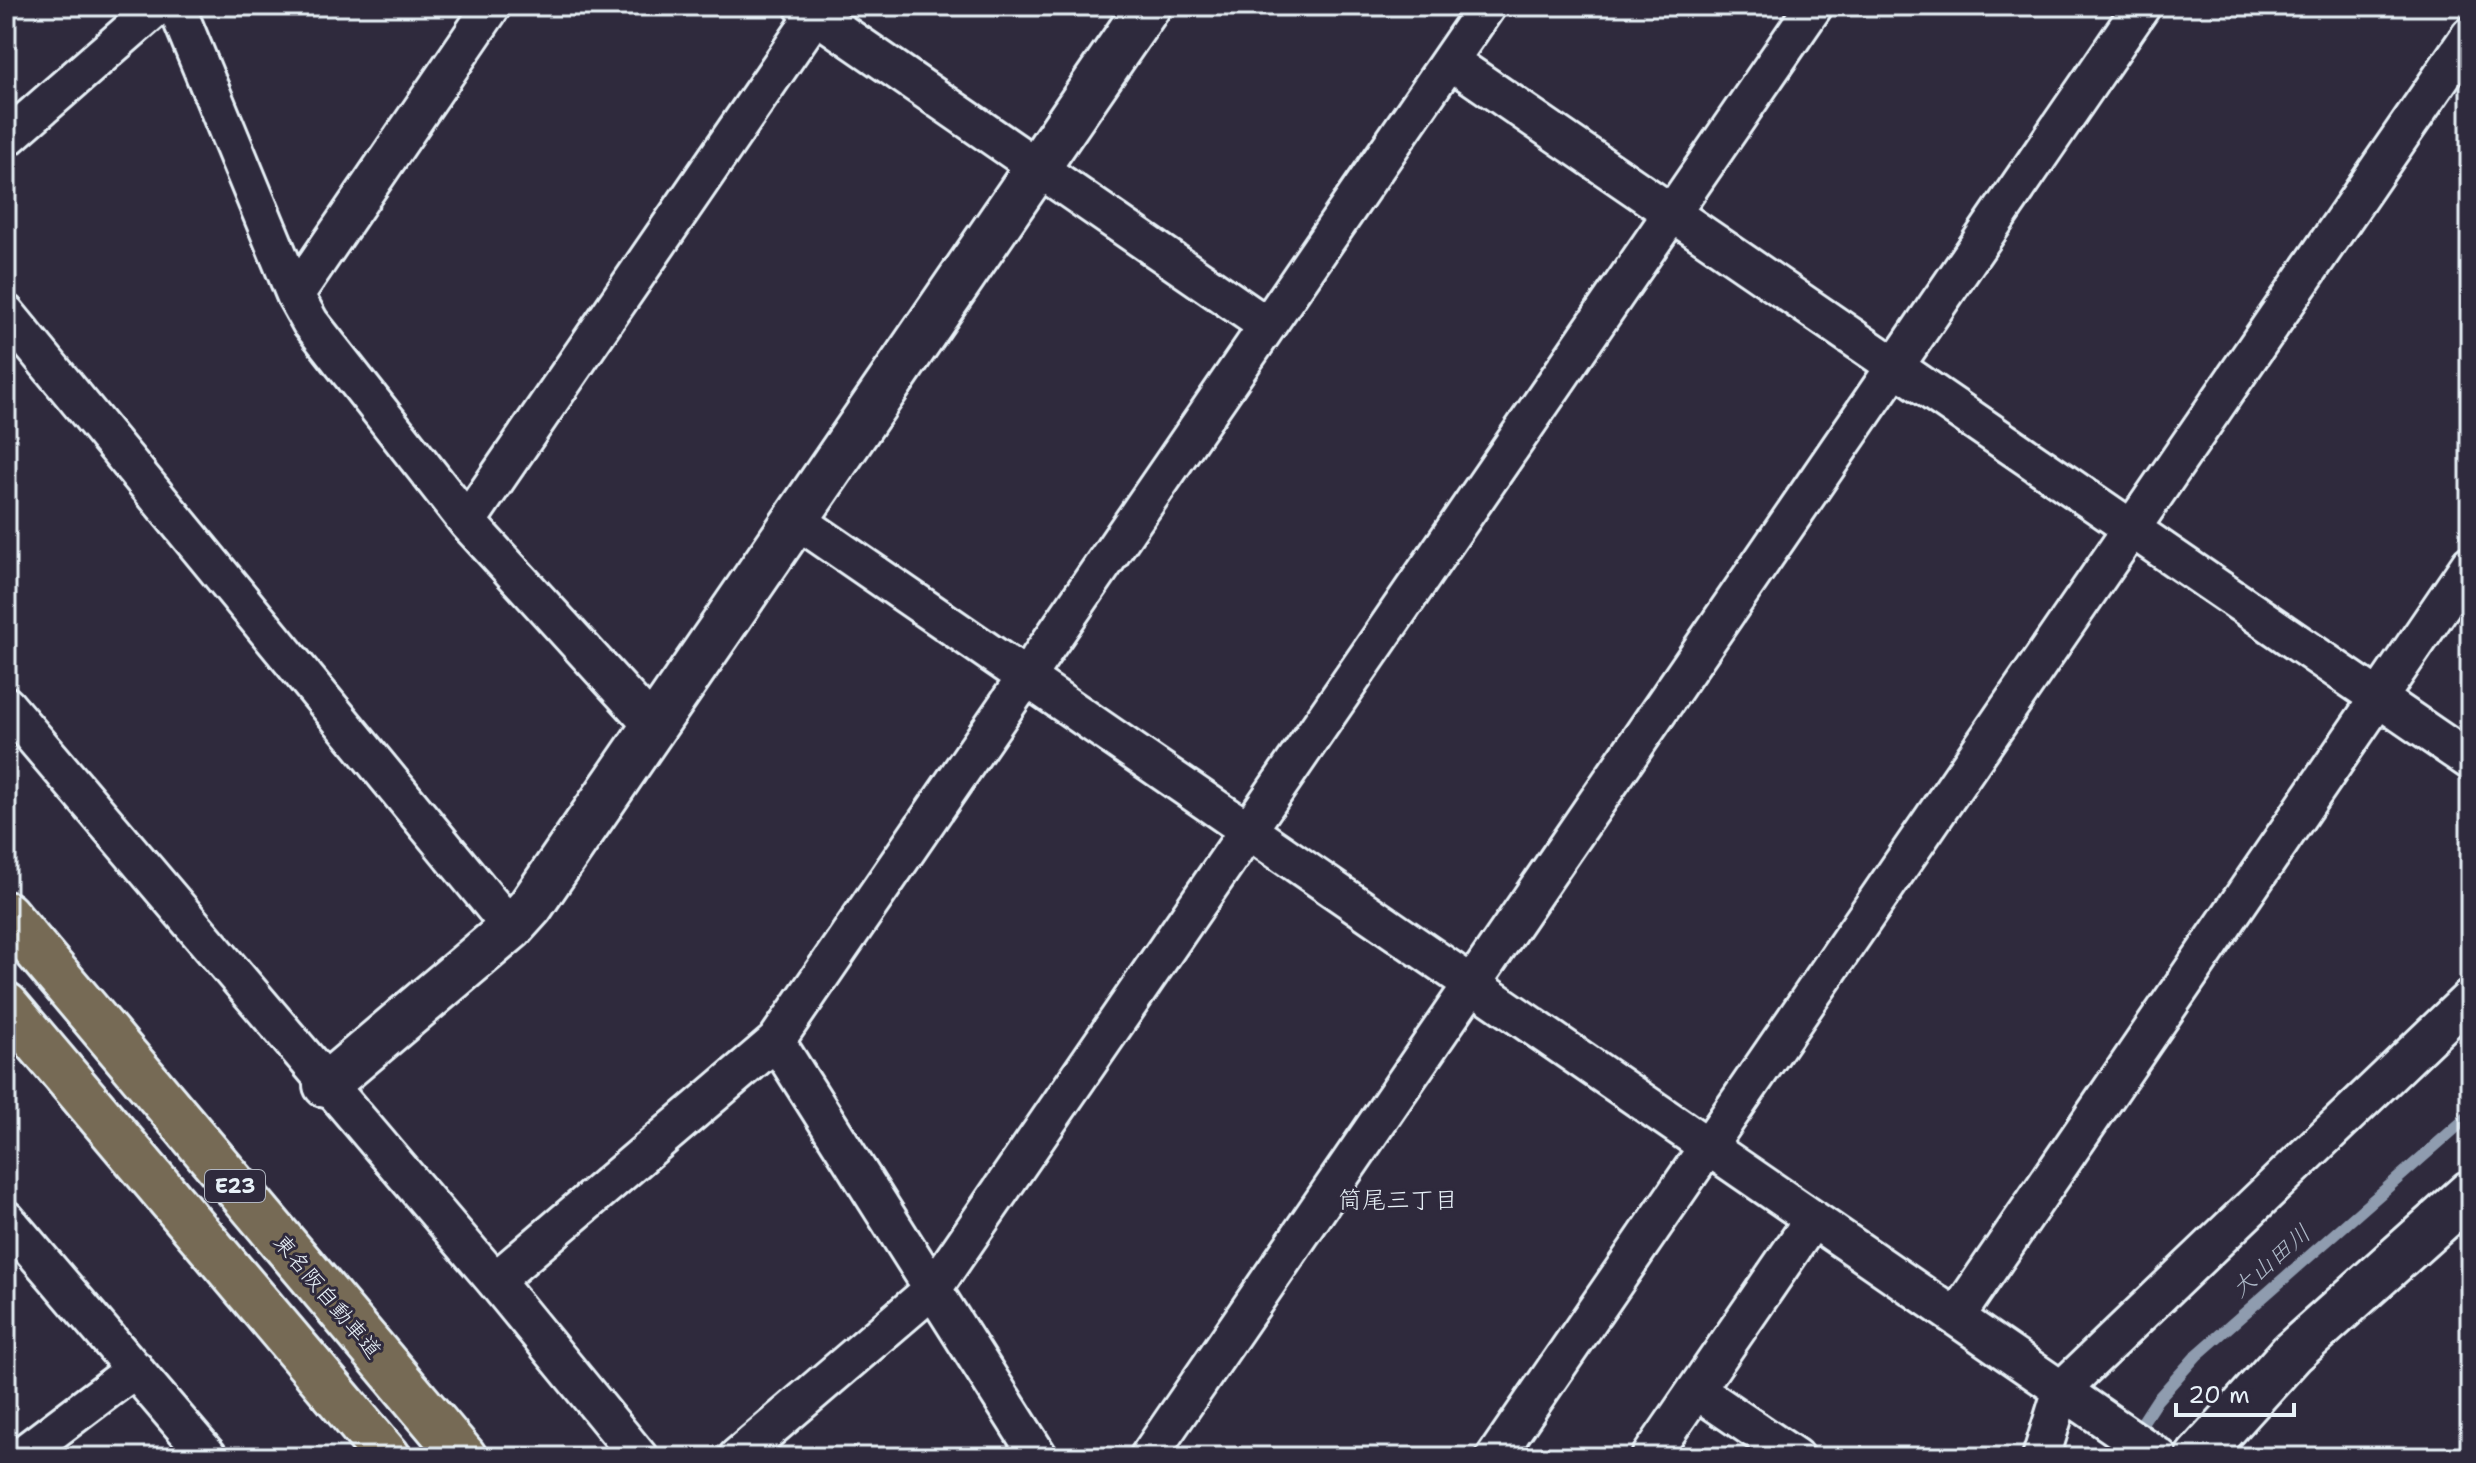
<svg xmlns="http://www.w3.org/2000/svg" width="2476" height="1463" viewBox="0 0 2476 1463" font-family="'Shantell Sans','Klee One',sans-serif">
  <rect width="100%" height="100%" fill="#2f2a3d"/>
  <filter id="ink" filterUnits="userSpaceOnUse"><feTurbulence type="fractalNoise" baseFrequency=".0125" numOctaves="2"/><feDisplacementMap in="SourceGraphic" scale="16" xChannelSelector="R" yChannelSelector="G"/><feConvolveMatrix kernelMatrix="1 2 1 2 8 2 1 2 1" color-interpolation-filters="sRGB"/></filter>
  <g filter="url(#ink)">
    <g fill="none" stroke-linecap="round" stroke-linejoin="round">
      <path stroke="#8f9caf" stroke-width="12" d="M2120,1457l37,-57 40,-45 273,-240"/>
      <defs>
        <path id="minor" d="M176,6l119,289 15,27 157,200 186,204
          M803,6l463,319
          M1450,61l1020,700
          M6,139l152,-133
          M295,295l197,-289
          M6,313l505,615
          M797,520l1362,937
          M467,522l354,-516
          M6,705l489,576 144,176
          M776,1041l263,416
          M6,1219l203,238
          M495,1281l281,-240 711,-1035
          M1956,1317l514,-753
          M1696,1390l99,67
          M19,1457l116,-88
          M737,1457l196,-168 881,-1283
          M1148,1457l994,-1451
          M1495,1457l975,-1422
          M1650,1457l163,-238
          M2041,1457l21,-68 408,-391"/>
        <path id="tertiary" d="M326,1085l185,-157 19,-21 618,-901
          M2198,1457l94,-104 178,-160"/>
        <path id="motorway" d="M6,914l458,543
          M6,1005l382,452"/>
      </defs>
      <use href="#minor" stroke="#e8f1f8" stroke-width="42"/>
      <use href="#tertiary" stroke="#e8f1f8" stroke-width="50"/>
      <use href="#motorway" stroke="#e8f1f8" stroke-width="50"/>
      <use href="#minor" stroke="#2f2a3d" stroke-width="36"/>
      <use href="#tertiary" stroke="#2f2a3d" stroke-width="44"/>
      <use href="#motorway" stroke="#766a54" stroke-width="44"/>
    </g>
  </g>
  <g text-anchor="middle" stroke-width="6" stroke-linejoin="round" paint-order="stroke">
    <rect fill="#2f2a3d" stroke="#b0b5c0" stroke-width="2" x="205" y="1170" width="60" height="32" rx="6"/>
    <g font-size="20" font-weight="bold" fill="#e8f1f8">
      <text x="235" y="1193">E23</text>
    </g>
    <g font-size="22" fill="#e8f1f8" stroke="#2f2a3d">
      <text transform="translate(328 1296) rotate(50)" y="8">東名阪自動車道</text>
    </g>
    <g font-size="24" fill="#e8f1f8" stroke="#2f2a3d">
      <text x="1398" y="1208">筒尾三丁目</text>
    </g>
    <g font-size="24" font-style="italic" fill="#adb8c7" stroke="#2f2a3d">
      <text transform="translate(2271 1261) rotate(-41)" y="8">大山田川</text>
    </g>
  </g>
  <rect width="2476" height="1463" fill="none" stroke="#2f2a3d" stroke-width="32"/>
  <rect x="16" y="16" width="2444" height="1431" fill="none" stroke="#e8f1f8" stroke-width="3" filter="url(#ink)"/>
  <path d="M2176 1403v12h118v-12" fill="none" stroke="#e8f1f8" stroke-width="4"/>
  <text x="2188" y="1403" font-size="24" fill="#e8f1f8" stroke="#2f2a3d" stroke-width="6" paint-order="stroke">20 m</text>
</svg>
